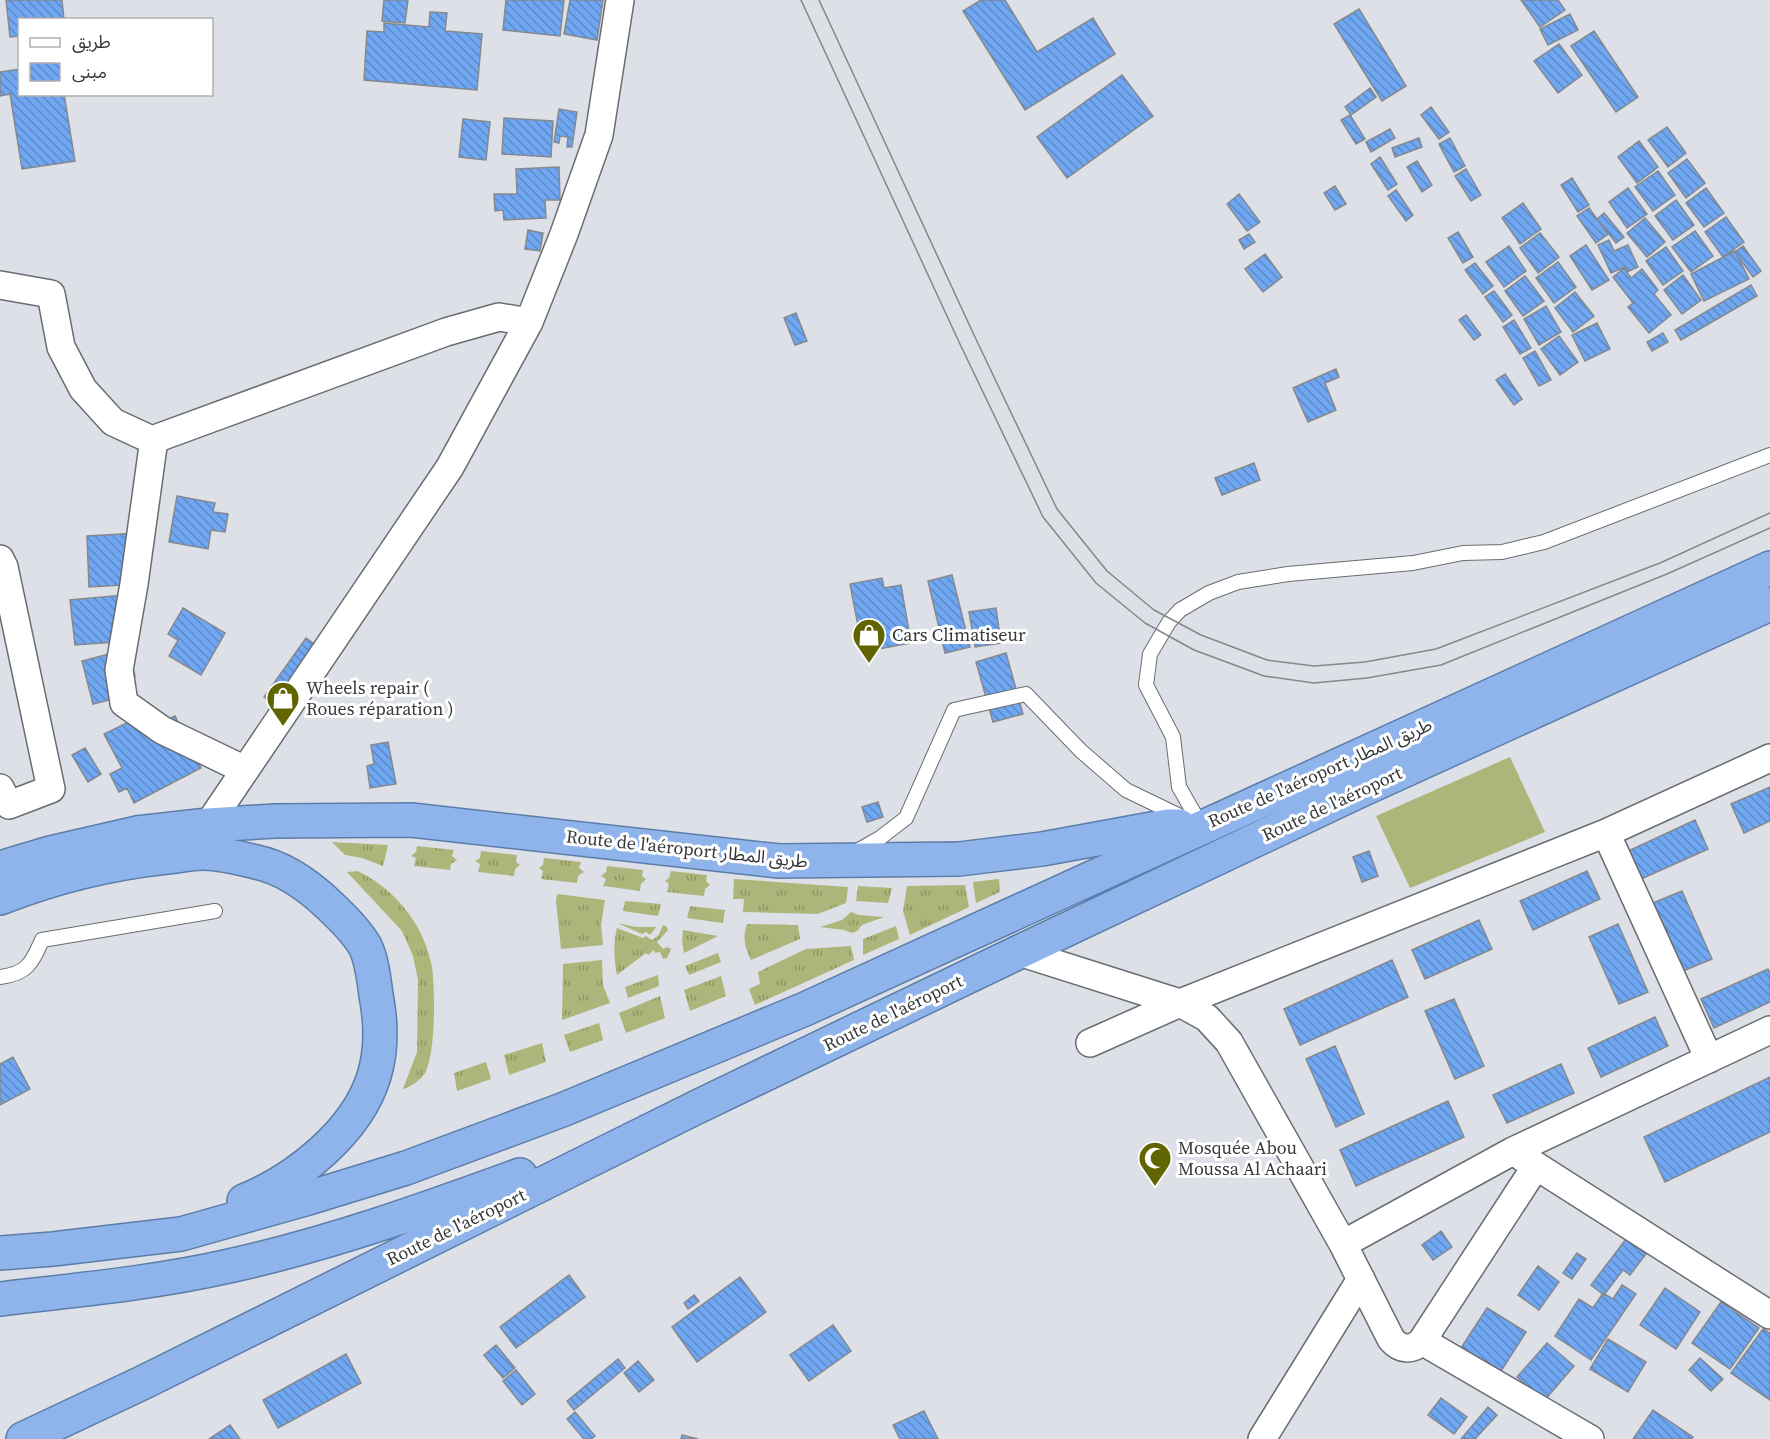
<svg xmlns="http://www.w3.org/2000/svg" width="1770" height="1439" viewBox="0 0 1770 1439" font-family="'Source Serif 4','Noto Sans Arabic',serif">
  <defs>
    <pattern id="grass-tufts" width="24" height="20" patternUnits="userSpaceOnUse" patternTransform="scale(1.5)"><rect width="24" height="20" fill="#aeb57a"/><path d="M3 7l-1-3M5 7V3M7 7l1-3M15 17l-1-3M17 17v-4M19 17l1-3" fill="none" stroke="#8e9465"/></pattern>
    <pattern id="building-back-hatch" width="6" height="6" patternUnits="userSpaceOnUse" patternTransform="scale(1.5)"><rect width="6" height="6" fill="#70a7f2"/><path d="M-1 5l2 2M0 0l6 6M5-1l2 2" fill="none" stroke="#5d89c5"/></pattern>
  </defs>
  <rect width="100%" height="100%" fill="#dde1e7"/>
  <path fill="url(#grass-tufts)" d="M332,842l56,3 -5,21 -21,-8 -17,-3z
    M417,846l37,4 -2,6 5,4 -6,4 -1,6 -36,-4 2,-8 -5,-2 5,-4z
    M481,851l36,4 -1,7 4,3 -5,4 -1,7 -36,-4 2,-8 -5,-3 5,-3z
    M544,858l37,4 -2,6 5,4 -6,4 -1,7 -36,-4 2,-8 -4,-3 4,-3z
    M607,866l36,4 -1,6 4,3 -5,5 -1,7 -37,-5 3,-7 -5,-3 5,-4z
    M358,871c22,11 42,28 55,49 9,13 16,31 19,47 3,24 4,85 -7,106 -4,7 -15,14 -22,16l14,-37 1,-72 -5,-24 -11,-25 -55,-59z
    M671,871l36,4 -1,6 4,4 -5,4 -1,7 -37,-4 2,-8 -4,-3 4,-3z
    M734,879l114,8 -2,16 -28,11 -75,-2 1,-13h-11z
    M999,879l1,13 -24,11 -3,-21z
    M965,885l4,22 -59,28 -7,-24 4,-25z
    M858,886l34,2 -4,15 -32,-2z
    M557,894l48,6 -4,24 2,21 -42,4 -5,-48z
    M625,901l36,3 -3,12 -35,-5z
    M690,906l35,4 -2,13 -36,-5z
    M851,912l8,3 25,2 -22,8 -5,6 -5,2 -8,-3 -24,-3 22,-7z
    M617,923l19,4h20l-6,8 -4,-3 -4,2z
    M747,924l51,1 2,14 -49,21c-6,-13 -9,-22 -4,-36z
    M663,925l3,1 2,4 -11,12 6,7 4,-2 4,2 -4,9 -4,1 -3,-7 -5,1 -1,-3 -6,5 -2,-2 -29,22c-3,-17 -4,-31 0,-47l26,10 3,-2 6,4 6,-4z
    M896,926l3,13 -36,16v-16z
    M683,930l35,6 -34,17 -2,-12z
    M851,946l3,14 -99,45 -6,-16 11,-5 -2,-12 48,-23z
    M718,953l3,9 -32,13 -4,-9z
    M602,960l1,25 7,18 -48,17 1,-56z
    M658,975l1,11 -31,12 -3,-11z
    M721,976l5,20 -36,15 -6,-21z
    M660,996l5,22 -39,15 -7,-20z
    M599,1023l4,17 -33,12 -6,-17z
    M542,1043l4,19 -37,13 -5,-20z
    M486,1062l5,17 -34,12 -3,-18z"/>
  <path fill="#aeb57a" d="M1510,757l35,75 -135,56 -34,-72z"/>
  <path fill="url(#building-back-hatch)" stroke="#85898e" stroke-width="1.5" d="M6,0h56l2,20h-44v16l-10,1z
    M384,0h24l-3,23 -23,-2z
    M506,0h58l-4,36 -57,-6z
    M570,0h33l-6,40 -33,-6z
    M981,0h24l32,52 56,-34 22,36 -90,56 -62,-99z
    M1521,0h37l7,10 -25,17z
    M1359,9l47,77 -24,15 -48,-77z
    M430,12l17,1 -2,18 37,3 -5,56 -113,-10 3,-49 17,1v-9l45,4z
    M1570,14l8,16 -30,15 -8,-16z
    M1594,31l44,66 -22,15 -45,-66z
    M1559,44l23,31 -24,18 -24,-32z
    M20,69v25h44l11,67 -53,8 -12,-75 -10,2v-24z
    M1122,75l31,41 -86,62 -30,-41z
    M1370,88l6,9 -25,18 -6,-8z
    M1431,107l18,25 -10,7 -18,-24z
    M559,109l18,3 -5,35h-5l1,-10 -8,-1 -1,7 -5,-1z
    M1350,115l15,24 -9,5 -15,-24z
    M504,118l49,3 -2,36 -49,-3z
    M463,119l27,3 -4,38 -27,-3z
    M1667,127l19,26 -18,14 -20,-27z
    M1390,129l5,9 -24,14 -5,-10z
    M1419,138l3,9 -27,10 -3,-9z
    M1450,138l15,28 -11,6 -15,-28z
    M1639,141l19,26 -21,16 -19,-26z
    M1380,157l17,27 -9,6 -17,-26z
    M1687,159l18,24 -19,15 -18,-25z
    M1417,161l15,24 -10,7 -15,-25z
    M559,167l1,33h-15l1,18 -42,2 -1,-10 -8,1 -1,-17h23l-1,-25z
    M1466,169l15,26 -10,6 -16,-25z
    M1658,171l17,24 -22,16 -18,-24z
    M1572,178l17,27 -11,7 -17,-27z
    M1335,186l11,18 -11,6 -11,-17z
    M1628,188l19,26 -20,14 -18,-26z
    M1706,188l18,25 -20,14 -18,-24z
    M1396,190l17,25 -7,6 -18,-25z
    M1239,194l21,28 -13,9 -20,-27z
    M1676,200l18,25 -21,15 -18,-24z
    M1523,203l18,26 -21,15 -18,-26z
    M1589,208l19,26 -12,9 -19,-27z
    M1604,213l20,24 -8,6 -19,-24z
    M1726,217l18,25 -21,15 -18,-25z
    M1645,218l20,24 -18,15 -20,-24z
    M528,230l15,3 -3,18 -15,-2z
    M1695,231l18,25 -22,16 -19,-25z
    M1458,232l15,25 -10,6 -15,-25z
    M1540,233l19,24 -21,16 -18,-25z
    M1249,234l6,8 -11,7 -5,-9z
    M1609,240l5,11 14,-6 10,22 -11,5 -2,-5 -14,6 -13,-28z
    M1586,245l23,35 -17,10 -22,-34z
    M1509,246l17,25 -22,16 -18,-25z
    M1743,246l18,25 -8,6 -18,-25z
    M1666,247l17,24 -20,14 -17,-24z
    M1735,251l14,28 -45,22 -13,-27z
    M1265,254l17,23 -19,15 -18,-23z
    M1558,262l18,25 -22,16 -18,-25z
    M1475,263l18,23 -10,8 -18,-24z
    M1624,268l7,10 11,-9 16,21 -4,4 17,21 -22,18 -21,-26 5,-4 -20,-26z
    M1683,275l18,25 -19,14 -18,-24z
    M1525,276l19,25 -21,15 -18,-25z
    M1751,285l6,11 -76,44 -6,-10z
    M1494,291l18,24 -9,7 -18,-25z
    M1575,292l19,24 -21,16 -18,-24z
    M1546,306l15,26 -22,13 -15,-26z
    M796,313l11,28 -12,4 -11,-27z
    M1466,315l15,20 -7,5 -15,-20z
    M1514,320l17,28 -11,6 -17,-27z
    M1597,323l13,26 -25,12 -13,-26z
    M1663,333l5,9 -16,9 -5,-9z
    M1559,336l19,26 -18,13 -19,-26z
    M1535,351l16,29 -12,6 -16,-28z
    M1336,369l3,8 -14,6 11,27 -28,12 -15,-34z
    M1505,374l17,25 -8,6 -18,-25z
    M1254,463l6,17 -38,15 -7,-17z
    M177,496l38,7 -2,9 15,2 -3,18 -14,-2 -3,19 -39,-7z
    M139,533l2,51 -52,3 -2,-51z
    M952,575l18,72 -25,6 -17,-72z
    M882,578l2,10 17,-3 10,58 -48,9 -13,-68z
    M124,595l4,46 -53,4 -5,-45z
    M183,608l42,25 -24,42 -32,-19 9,-16 -10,-6z
    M996,608l5,35 -26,4 -6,-35z
    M306,638l14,10 -42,59 -14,-10z
    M128,649l7,27 -11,3 4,16 -35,9 -11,-43z
    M1006,653l17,61 -30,8 -17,-60z
    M147,713l7,13 21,-10 26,52 -67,35 -7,-15 -8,4 -9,-18 12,-6 -18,-34z
    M388,742l8,42 -26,4 -3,-22 7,-2 -3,-19z
    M85,748l16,26 -13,8 -16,-27z
    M1770,787v34l-26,12 -13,-29z
    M878,802l5,15 -16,5 -5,-15z
    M1695,820l13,29 -67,30 -13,-28z
    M1369,851l9,25 -16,6 -9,-25z
    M1587,871l13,28 -67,31 -13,-29z
    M1682,891l30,68 -29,12 -30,-68z
    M1479,920l13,29 -67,30 -13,-29z
    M1618,924l30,68 -29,12 -30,-67z
    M1392,960l16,37 -108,48 -16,-36z
    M1768,969l2,4v29l-56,26 -13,-29z
    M1454,999l30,67 -29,13 -30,-68z
    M1655,1017l13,29 -67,31 -13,-29z
    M1335,1046l29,68 -28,13 -30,-68z
    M13,1057l17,32 -30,16v-41z
    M1561,1064l13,29 -67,30 -14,-28z
    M1770,1077v55l-105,50 -21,-45z
    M1448,1101l16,36 -108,49 -16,-36z
    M1441,1231l11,16 -19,13 -11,-15z
    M1626,1239l20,15 -16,21 -7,-5 -19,25 -13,-10z
    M1577,1253l9,6 -14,20 -9,-6z
    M1538,1266l21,16 -20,28 -21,-15z
    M569,1275l16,22 -69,51 -16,-21z
    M740,1277l26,35 -69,50 -25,-35z
    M1622,1285l14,9 -45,66 -36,-24 24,-37 14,9 10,-15 10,6z
    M1665,1288l35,24 -24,37 -36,-24z
    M694,1295l5,6 -11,8 -4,-6z
    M1721,1302l38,26 -29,41 -38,-26z
    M1487,1308l39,24 -30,47 -39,-25z
    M833,1325l18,26 -42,30 -19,-26z
    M1763,1329l7,4v67l-39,-27z
    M1608,1339l38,23 -18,30 -38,-23z
    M1547,1343l27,23 -30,35 -27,-24z
    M496,1345l19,23 -12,10 -19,-23z
    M346,1354l15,29 -83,45 -15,-28z
    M1700,1358l23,21 -12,12 -22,-21z
    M618,1359l7,9 -51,42 -7,-9z
    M638,1361l16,19 -15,12 -15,-19z
    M516,1370l19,24 -13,11 -19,-24z
    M1441,1398l26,19 -13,17 -26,-19z
    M1488,1407l9,8 -22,24h-14z
    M1653,1410l40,27 -1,2h-59z
    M924,1411l14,28h-38l-7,-14z
    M575,1412l20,24 -4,3h-7l-17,-20z
    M230,1425l10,14h-31z
    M682,1435l16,4h-17z"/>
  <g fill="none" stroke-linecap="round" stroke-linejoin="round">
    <defs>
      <path id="service" d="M1202,827l-23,-40 -6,-50 -27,-52 4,-31 19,-32 11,-12 29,-17 29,-11 50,-8 125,-11 50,-10 39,-1 42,-10 226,-87
        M857,851l23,-13 26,-20 48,-108 72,-16 55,57 45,39 58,28
        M0,977c27,-3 32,-14 42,-37l173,-29"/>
      <path id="minor" d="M0,285l51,9 10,53 22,42 30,33 39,18 294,-108 53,-15 30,5
        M154,439l-20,145 -15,86 5,33 38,27 83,40
        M0,559l4,8 47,222 -42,16 -9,-17
        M1606,833l103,226
        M206,840l2,-15 242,-358 79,-145 35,-88 35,-99 21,-135
        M1019,952l161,51 27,15 22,24 114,202 48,95c9,11 21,12 31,2l114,-175
        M1090,1043l90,-40 426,-170 164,-75
        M1522,1157l248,158
        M1343,1244l170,-93 257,-121
        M1422,1341l168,98
        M1262,1439l99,-160"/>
      <path id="trunk" d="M0,868l50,-15 87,-20 71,-8 67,-4 136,-1 368,41 180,-2 83,-10 126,-23h11
        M0,898c53,-21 110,-35 167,-41 12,-1 24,-4 36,-4 16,0 37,5 53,9 29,6 53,24 73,43 13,12 27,26 36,41 7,14 9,34 11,49 5,26 6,55 -2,81 -17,56 -78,104 -130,125
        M0,1253l53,-4 128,-15 124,-35 101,-31 156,-58 243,-101 965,-441
        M0,1299c77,-9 154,-16 229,-33 100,-22 195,-56 291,-91
        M23,1439l119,-56 553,-275 324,-156 340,-161 411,-187"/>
    </defs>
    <use href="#service" stroke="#696d72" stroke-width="16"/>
    <use href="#minor" stroke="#696d72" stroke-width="30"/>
    <use href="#trunk" stroke="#5c7daa" stroke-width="36"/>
    <use href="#service" stroke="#fff" stroke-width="14"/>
    <use href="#minor" stroke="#fff" stroke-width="27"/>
    <use href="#trunk" stroke="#8eb4eb" stroke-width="33"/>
    <path stroke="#84878b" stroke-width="1.5" d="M801,0l158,342 84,175 53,66 49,40 49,27 70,26 50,7 53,-5 74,-13 226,-91 103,-46
      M819,0l155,335 83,174 50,62 47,39 47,25 66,25 47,6 51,-4 71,-13 224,-86 110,-50"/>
  </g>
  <defs>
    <symbol id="shop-pin" viewBox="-11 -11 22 30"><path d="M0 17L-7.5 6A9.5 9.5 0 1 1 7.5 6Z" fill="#606502" stroke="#fff"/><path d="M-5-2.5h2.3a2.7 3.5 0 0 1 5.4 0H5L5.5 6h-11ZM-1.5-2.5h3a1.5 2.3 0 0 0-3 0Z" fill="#fff"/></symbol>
    <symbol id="mosque-pin" viewBox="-11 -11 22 30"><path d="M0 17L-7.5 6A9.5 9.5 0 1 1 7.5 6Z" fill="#606502" stroke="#fff"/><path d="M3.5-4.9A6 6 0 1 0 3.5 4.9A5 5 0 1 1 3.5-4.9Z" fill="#fff"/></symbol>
  </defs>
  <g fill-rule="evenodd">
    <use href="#shop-pin" x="850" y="616" width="38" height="52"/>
    <use href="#shop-pin" x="264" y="679" width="38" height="52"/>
    <use href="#mosque-pin" x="1136" y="1139" width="38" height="52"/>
  </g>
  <g text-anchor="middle" stroke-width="6" stroke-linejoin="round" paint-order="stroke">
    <g font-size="18" fill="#36383a" stroke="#fff" text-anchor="start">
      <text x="892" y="641">Cars Climatiseur</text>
      <text x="306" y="694">Wheels repair (<tspan x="306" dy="21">Roues réparation )</tspan></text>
      <text x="1178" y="1154">Mosquée Abou<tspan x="1178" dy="21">Moussa Al Achaari</tspan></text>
    </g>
    <g font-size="18" fill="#36383a" stroke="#fff">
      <text transform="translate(1320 773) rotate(-24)" y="6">Route de l'aéroport طريق المطار</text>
      <text transform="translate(1332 804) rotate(-25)" y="6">Route de l'aéroport</text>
      <text transform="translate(687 849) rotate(6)" y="6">Route de l'aéroport طريق المطار</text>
      <text transform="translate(893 1013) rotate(-26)" y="6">Route de l'aéroport</text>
      <text transform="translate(456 1227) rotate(-26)" y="6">Route de l'aéroport</text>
    </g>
  </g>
  <rect x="18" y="18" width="195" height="78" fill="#ffffff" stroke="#afafb0" stroke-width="1.5"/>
  <rect x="30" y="38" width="30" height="9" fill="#ffffff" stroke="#afafb0" stroke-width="1.5"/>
  <text x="72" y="48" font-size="18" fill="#36383a">طريق</text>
  <rect x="30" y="63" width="30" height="18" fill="url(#building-back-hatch)" stroke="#afafb0" stroke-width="1.5"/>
  <text x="72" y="78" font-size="18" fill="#36383a">مبنى</text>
</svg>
